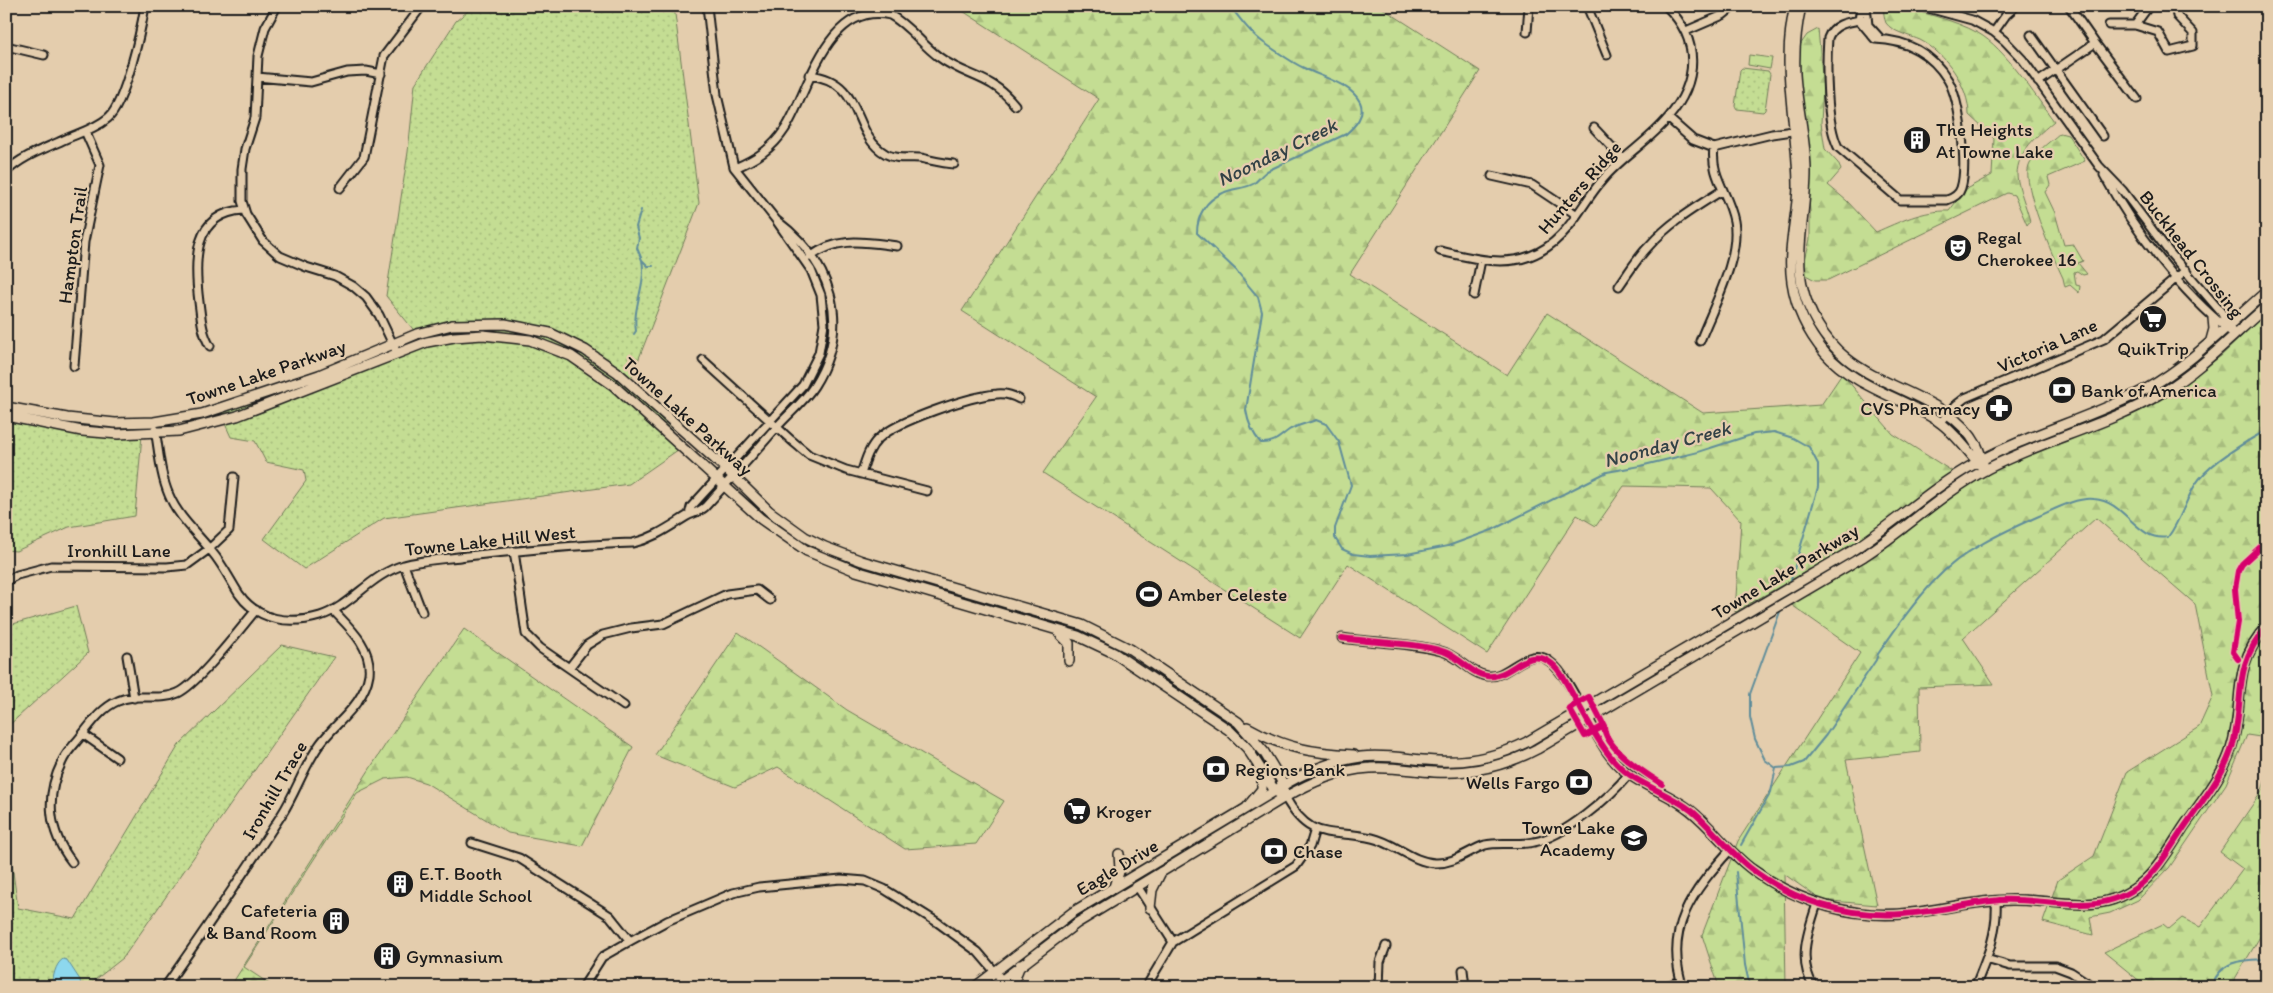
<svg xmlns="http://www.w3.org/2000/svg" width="2273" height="993" viewBox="0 0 2273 993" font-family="Itim,sans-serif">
  <defs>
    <pattern id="green-dots" width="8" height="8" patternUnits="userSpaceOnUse" patternTransform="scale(1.25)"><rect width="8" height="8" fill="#c4dd93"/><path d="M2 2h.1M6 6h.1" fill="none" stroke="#a8bd7e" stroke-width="1.8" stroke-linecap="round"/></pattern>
    <pattern id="forest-firs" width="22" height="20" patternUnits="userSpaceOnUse" patternTransform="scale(1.25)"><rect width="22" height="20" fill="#c4dd93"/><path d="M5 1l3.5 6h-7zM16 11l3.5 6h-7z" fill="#a8bd7e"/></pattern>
  </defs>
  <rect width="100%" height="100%" fill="#e4cdad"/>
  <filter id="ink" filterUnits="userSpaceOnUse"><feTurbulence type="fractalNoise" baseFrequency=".02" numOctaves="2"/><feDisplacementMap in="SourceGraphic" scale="10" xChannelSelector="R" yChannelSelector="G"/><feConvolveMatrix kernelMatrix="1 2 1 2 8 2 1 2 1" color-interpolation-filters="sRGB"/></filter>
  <g filter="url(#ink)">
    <path fill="url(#green-dots)" stroke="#707c58" d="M474,6h200l25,197 -70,181 56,61 -56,39 -245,34 -80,51 -40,-30 42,-58 -2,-11 -38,-8 -11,-21 -24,-4 -14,-31 152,-51 48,-21 -31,-38 22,-144 7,-68 41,-63z
      M1742,68l26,3 2,3 -5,36 -2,2 -26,-3 -2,-3 5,-36z
      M6,405l25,6 112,12 -8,93 -66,11 -53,24 -10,-1z
      M76,606l12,47 -82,75v-102z
      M282,645l52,12 -211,301 -37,29h-80v-165l12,86 57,11 104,-174z"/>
    <path fill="url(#forest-firs)" stroke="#707c58" d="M955,6h424l101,65 -130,203 157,101 40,-62 156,100 118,-8 21,-31 51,60 73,46 144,-64 49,-16 62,-44 46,-44v297l-5,5 5,9v115l-20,-3 -21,49 -57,84 -31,32 -28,13 -20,4 3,18 -50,-13 15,-42 36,-24 33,-84 72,-45 14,-31 -18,-92 -99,-86 -133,120 31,46 -75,3 1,65 -74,8 31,145 -56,-5 -37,-26 2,113h-67l-17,-52 36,-94 122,-188 -74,-52 19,-29 -70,40 6,-91 -30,-33 -87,-2 -28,40 -19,-11 -90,139 -139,-90 -48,74 -257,-165 53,-76 -134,-86 137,-212z
      M1889,6c27,4 66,14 89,27 27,15 57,63 76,88 -16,14 -37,30 -37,54 0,9 10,34 13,46l-3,4 -13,-30 -7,-2 -179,87h-13l-13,-7 8,-34v-28l-13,-129 3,-37 7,-10 11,-6 5,57 -2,37 4,26 13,14 3,7 -13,15 19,16 29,31c23,-10 47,-22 73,-21l17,-22 26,-14 2,-36 -5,-8 -5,-2 -15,-14c0,-28 -23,-62 -49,-75 -9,-4 -28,-8 -34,-17 -2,-4 -2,-11 -3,-15z
      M2060,133l8,2 17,26 -37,16 2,8 -5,7 10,21 9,32 9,-1 10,17 -5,2 9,11 -4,1 -6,-4 -3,1 2,13 4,1 -1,7 -9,-8 -5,2 -2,-9c-9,-19 -42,-94 -34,-112 6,-15 20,-23 31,-33z
      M464,629l169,118 -51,99 -74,-13 -82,-50 -19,-6 -22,2 -28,14 -113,174 30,20h-44l159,-248z
      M738,632l109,78 157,91 -28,43 -71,5 -127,-82 -43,20 -80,-32z
      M2267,774v151l-37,62h-83l-43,-35 59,-28 6,5 13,-11 18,9 43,-58 -23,-17 42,-61z"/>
    <path fill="#c4dd93" stroke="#707c58" d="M1749,55l23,3 -2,11 -22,-4z"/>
    <path fill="#8dd8ee" stroke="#608d9a" d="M63,959l4,1 13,20 1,7h-29c1,-10 3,-23 11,-28z"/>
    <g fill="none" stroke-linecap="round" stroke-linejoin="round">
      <path stroke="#608d9a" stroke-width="2" d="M1230,6c10,13 21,28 34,37 13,8 26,19 40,25 17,9 46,15 56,34 6,13 -5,24 -14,32l-79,37c-5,3 -9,10 -14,13 -9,5 -21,4 -30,9 -17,7 -26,22 -26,40l39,37 12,15 10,12 4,15 -16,98c2,13 6,23 15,33 13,1 18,-6 28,-13 8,-5 19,-7 27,-10l10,4 13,18 12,43 -16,43v10l7,11 11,5 17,2 37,-2 41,-8 44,-16 115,-58 33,-6 58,-14 56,-18 20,-2 19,6 16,9 9,17v23l-28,96
        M641,210l-5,17 3,11 -2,10 5,12 6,6h5
        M634,334l2,-3c-4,-24 11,-47 6,-71
        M1781,609l-31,85v23l5,22 10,21 11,8 15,-1 13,-5 22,-27 50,-75 2,-6c18,-26 36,-52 58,-75 25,-28 69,-48 103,-63 16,-7 38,-19 55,-17 32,2 43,44 74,38 12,-16 17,-35 27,-52 13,-21 50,-43 72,-55
        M2265,615l2,-9
        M1741,845l30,-53 5,-24
        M1736,872l9,93 5,22
        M2211,987c11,-28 30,-27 56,-28"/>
      <defs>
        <path id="minor" d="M277,6l-12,22 -7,28 -3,62 -10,31 -3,20v32l4,13 17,27 17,15 26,11 29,9 18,10 13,11 13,18 18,38
          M1587,6l20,49
          M1861,6l-2,14 16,19c31,1 56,13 73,41 12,20 20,86 13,108 -2,7 -8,10 -14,12h-47l-62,-53c-12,-24 -12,-81 -10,-109 6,-16 23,-16 38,-19
          M1866,6l2,19 11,12
          M1921,6l51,14 22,12 11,9 18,19 76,106 24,25 46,61 52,60 13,23
          M2109,25h26l23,7 11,20 24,-6v-13l-16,-17 -2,-10
          M2135,25l14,-19
          M1686,31l37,-16 11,-9
          M1527,32l2,-26
          M1994,32l12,-17 10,-9
          M2031,35l72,101
          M2095,43l42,56
          M6,46l38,9
          M809,75c57,6 41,59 77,79 11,6 22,3 34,4 11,2 22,5 34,6
          M257,77l54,5 36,-10 19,-1 15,3
          M2038,82l57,-39 -26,-37
          M1668,118l25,22 21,8 58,-14 27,-4
          M1594,128l29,31
          M735,168c21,-9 37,-19 50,-39 23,-34 41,-129 105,-114 20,11 31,29 49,42 28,21 51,17 76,48
          M6,172c15,-15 35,-22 53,-30 16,-8 35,-12 49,-24 17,-14 33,-88 37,-112
          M2104,175c29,54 78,118 126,156
          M1492,176l40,9 45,30
          M340,188l24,-31 20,-101 38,-50
          M1440,251c28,6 61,16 90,5 38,-14 49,-50 74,-78 19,-22 46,-38 64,-60 31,-36 33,-78 -2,-112
          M810,257c28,-21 54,-15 87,-11
          M1619,286c10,-14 18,-28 30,-40 21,-24 47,-39 74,-56
          M1474,295l7,-35
          M1700,341c13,-34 41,-84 34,-120 -5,-27 -24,-45 -20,-73
          M210,346c-8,-12 -9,-29 -11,-44 -5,-40 -7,-89 45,-92
          M703,360l88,80 18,15 37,15 81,21
          M74,366l10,-124 16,-77 -15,-34
          M1940,423l16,-18 9,-7 139,-59 82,-69
          M155,429c4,22 5,45 14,66 9,22 29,39 43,57 11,13 18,28 27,42 19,27 51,31 81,22 30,-9 51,-42 84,-51 20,-6 43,-6 63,-9 56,-6 111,-11 166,-13 21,-5 36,-16 54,-27 6,-3 12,-4 18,-9 24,-26 48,-52 71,-79 12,-14 28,-26 38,-42 39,-62 17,-125 -38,-166
          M861,474c4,-12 7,-25 17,-35 19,-18 92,-43 119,-45 8,-1 15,1 22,5
          M689,515l2,-8 112,-122 16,-32 5,-29 -3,-29 -10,-25 -35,-50 -42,-53 -17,-72 -10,-89
          M514,551l12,83 14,14 84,58
          M404,565l18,47
          M6,581l11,-6 34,-9 116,1 20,-2 22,-16 20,-19 5,-53
          M1342,638c32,5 67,4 99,13 17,4 29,23 47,25 20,2 36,-26 56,-18 19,9 33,43 44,61
          M127,656l7,42
          M569,668l18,-23 16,-10 28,-7 32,-4 64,-30 30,-4 13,10
          M83,734l34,24
          M1285,797c25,45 44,32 87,41 23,5 40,24 63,25 19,1 33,-12 50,-18 16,-4 33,1 49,-3 30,-5 76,-45 95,-68
          M472,843l47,15 91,58 20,25 -28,16 -19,30
          M72,862c-24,-31 -27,-66 -10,-100 4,-10 14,-19 20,-27 10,-13 21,-28 36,-34 18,-9 41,1 60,-8 20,-9 62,-64 78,-83
          M1137,886l36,56
          M630,941l37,-20 66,-28 26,-6 82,-8 24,2 19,8 53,33 41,30 30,35
          M1986,959l24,7h45l16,6 23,15
          M1463,970l2,17
          M165,987c40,-57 79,-114 117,-173 14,-22 22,-48 38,-70 17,-23 44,-39 49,-70 3,-27 -19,-46 -36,-64
          M1146,987l27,-45 123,-76 14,-20 5,-17
          M1379,987l1,-25 6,-16
          M1663,987l18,-6
          M1683,987c-20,-58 10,-96 47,-137
          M1814,987c-17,-26 -6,-56 3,-83
          M1975,987c12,-29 23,-54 21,-86"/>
        <path id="tertiary" d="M1795,6c-15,61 3,120 3,181 -1,32 -11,63 -6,95 4,26 16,51 33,71 30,34 76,44 113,68 19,13 31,33 47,49
          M1801,6c-5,22 -7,46 -6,68 2,33 11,65 11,98 0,37 -11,77 -4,113 6,28 22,55 44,73 40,33 105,40 131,88 3,6 5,14 7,21
          M1588,719c11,19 20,39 38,53 19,15 44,22 64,38 23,18 39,43 63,60 45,33 103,50 158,43 34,-4 67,-13 101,-13 51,-1 95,19 136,-23 14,-14 24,-32 35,-49 17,-25 39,-50 48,-79 15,-46 -2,-82 36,-122
          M1114,887l6,-18 -1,-15
          M1150,908l2,-18 9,-18
          M975,987l98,-75 202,-121
          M993,987l84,-64 208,-126
          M1015,987l1,-12 4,-10"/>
        <path id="secondary" d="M2211,340l3,-11 -1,-11
          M6,407l61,11 48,5 39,-1 48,-8 117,-39 98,-41 35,-9 53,-1 45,9 35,17 32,22 109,97 43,42 36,26 20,10 37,14 220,64 48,24 108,73 26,30 17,28 4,17
          M6,416l76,15 36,3 61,-3 58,-15 190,-74 27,-5 29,-2 47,5 41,16 42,29 148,134 46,32 49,20 222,65 36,17 115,77 18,18 28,43 10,6
          M1059,633l10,10v18
          M1247,727c37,21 64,26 107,28
          M1279,788c25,-16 53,-27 82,-31 26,-3 51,3 77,4 32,2 61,-5 89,-19l323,-190c44,-28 81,-64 126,-89 54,-30 116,-45 170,-74 43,-23 84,-66 121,-98
          M1285,797c27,-15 53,-27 85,-29 22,-2 43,3 64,4 37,2 71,-6 103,-23l327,-193c42,-27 77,-62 121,-86 56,-30 122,-44 177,-77 38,-23 71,-58 105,-87
          M1248,806l14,-17v-17"/>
      </defs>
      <use href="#minor" stroke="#1c1c1c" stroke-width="11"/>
      <use href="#tertiary" stroke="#1c1c1c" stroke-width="12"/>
      <use href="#secondary" stroke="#1c1c1c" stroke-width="12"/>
      <use href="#minor" stroke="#e4cdad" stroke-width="7"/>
      <use href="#tertiary" stroke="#e4cdad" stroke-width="9"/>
      <use href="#secondary" stroke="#e4cdad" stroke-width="9"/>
      <defs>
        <path id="cycleway" d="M1342,638c31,5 74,4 103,14 14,5 26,22 42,24 23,3 39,-29 61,-15 12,7 18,22 25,34 13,22 25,48 42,67 21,23 53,30 77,49 20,17 36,39 57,56 43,34 99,51 154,47 32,-2 64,-11 97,-14 48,-3 99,19 141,-16 18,-15 31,-39 44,-58 17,-25 38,-50 47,-78 14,-47 -2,-80 35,-121
          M2238,659l-5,-7 5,-30 -3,-33 3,-18 4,-7 25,-23
          M1589,697l15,29 -19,10 -16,-28z
          M1604,726c0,22 42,48 58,58"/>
      </defs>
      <use href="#cycleway" stroke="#e4cdad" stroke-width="9"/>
      <use href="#cycleway" stroke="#d6006c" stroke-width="6"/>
    </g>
  </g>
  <defs>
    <symbol id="building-disc" viewBox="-11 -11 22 22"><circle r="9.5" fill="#1c1c1c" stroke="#e4cdad"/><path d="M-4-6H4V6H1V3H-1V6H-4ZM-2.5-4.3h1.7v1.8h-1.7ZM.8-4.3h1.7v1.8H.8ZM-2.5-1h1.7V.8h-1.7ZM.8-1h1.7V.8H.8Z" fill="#fff"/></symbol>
    <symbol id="theatre-disc" viewBox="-11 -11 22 22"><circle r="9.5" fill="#1c1c1c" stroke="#e4cdad"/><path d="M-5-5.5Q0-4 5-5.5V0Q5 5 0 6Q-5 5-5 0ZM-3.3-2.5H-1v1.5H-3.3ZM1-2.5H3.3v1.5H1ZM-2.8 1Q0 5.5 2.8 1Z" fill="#fff"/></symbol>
    <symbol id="supermarket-disc" viewBox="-11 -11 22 22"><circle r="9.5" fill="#1c1c1c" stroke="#e4cdad"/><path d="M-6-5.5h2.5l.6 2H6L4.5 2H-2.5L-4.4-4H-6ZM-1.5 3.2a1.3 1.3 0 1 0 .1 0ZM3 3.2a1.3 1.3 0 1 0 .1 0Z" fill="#fff"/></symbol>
    <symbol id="bank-disc" viewBox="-11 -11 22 22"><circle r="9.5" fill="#1c1c1c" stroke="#e4cdad"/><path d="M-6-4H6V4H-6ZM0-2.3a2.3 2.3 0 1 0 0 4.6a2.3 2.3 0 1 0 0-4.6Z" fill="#fff"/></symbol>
    <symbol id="pharmacy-disc" viewBox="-11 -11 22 22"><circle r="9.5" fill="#1c1c1c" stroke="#e4cdad"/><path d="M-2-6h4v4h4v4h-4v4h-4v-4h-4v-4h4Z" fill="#fff"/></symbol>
    <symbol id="stadium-disc" viewBox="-11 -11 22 22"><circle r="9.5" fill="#1c1c1c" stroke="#e4cdad"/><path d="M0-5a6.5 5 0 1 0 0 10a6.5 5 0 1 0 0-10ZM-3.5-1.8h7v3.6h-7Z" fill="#fff"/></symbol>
    <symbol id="school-disc" viewBox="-11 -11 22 22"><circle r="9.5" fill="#1c1c1c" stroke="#e4cdad"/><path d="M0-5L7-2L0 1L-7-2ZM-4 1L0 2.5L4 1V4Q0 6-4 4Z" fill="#fff"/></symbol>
  </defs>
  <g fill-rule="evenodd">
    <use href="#building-disc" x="1901" y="124" width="32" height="32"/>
    <use href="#theatre-disc" x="1942" y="232" width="32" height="32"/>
    <use href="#supermarket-disc" x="2137" y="303" width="32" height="32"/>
    <use href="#bank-disc" x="2046" y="374" width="32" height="32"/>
    <use href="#pharmacy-disc" x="1983" y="392" width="32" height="32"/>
    <use href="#stadium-disc" x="1133" y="578" width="32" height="32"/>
    <use href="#bank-disc" x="1200" y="753" width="32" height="32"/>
    <use href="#bank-disc" x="1563" y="766" width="32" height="32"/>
    <use href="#supermarket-disc" x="1061" y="795" width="32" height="32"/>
    <use href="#school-disc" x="1618" y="822" width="32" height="32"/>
    <use href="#bank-disc" x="1258" y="835" width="32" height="32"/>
    <use href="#building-disc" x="384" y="868" width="32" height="32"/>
    <use href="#building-disc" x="320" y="905" width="32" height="32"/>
    <use href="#building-disc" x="371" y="940" width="32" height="32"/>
  </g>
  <g text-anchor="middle" stroke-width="4.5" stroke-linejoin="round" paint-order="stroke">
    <g font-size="19" fill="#1c1c1c" stroke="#e4cdad" text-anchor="start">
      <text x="1936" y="136">The Heights<tspan x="1936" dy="22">At Towne Lake</tspan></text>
      <text x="1977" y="244">Regal<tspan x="1977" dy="22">Cherokee 16</tspan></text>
      <text x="2153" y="355" text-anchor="middle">QuikTrip</text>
      <text x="2081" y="397">Bank of America</text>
      <text x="1980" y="415" text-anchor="end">CVS Pharmacy</text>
      <text x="1168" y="601">Amber Celeste</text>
      <text x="1235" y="776">Regions Bank</text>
      <text x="1560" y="789" text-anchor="end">Wells Fargo</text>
      <text x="1096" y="818">Kroger</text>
      <text x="1615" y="834" text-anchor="end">Towne Lake<tspan x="1615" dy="22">Academy</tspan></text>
      <text x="1293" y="858">Chase</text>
      <text x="419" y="880">E.T. Booth<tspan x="419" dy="22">Middle School</tspan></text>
      <text x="317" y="917" text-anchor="end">Cafeteria<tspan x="317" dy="22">&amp; Band Room</tspan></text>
      <text x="406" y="963">Gymnasium</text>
    </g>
    <g font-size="19" fill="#1c1c1c" stroke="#e4cdad">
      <text transform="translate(1579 187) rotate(-49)" y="7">Hunters Ridge</text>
      <text transform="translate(72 245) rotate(-82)" y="7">Hampton Trail</text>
      <text transform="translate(2192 254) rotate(52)" y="7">Buckhead Crossing</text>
      <text transform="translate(2047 345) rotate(-24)" y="7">Victoria Lane</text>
      <text transform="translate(266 372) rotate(-19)" y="7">Towne Lake Parkway</text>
      <text transform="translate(688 416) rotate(42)" y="7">Towne Lake Parkway</text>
      <text transform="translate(490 540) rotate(-6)" y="7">Towne Lake Hill West</text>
      <text x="119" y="557">Ironhill Lane</text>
      <text transform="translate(1785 571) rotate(-31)" y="7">Towne Lake Parkway</text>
      <text transform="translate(274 790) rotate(-60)" y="7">Ironhill Trace</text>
      <text transform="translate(1117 867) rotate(-31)" y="7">Eagle Drive</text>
    </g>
    <g font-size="20" font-style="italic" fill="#334246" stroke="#e4cdad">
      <text transform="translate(1277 152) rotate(-26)" y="7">Noonday Creek</text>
      <text transform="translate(1667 444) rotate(-15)" y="7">Noonday Creek</text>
    </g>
  </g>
  <rect width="2273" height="993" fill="none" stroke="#e4cdad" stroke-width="25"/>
  <rect x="12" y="12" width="2248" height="968" fill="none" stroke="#1c1c1c" stroke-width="2" filter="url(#ink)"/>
</svg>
